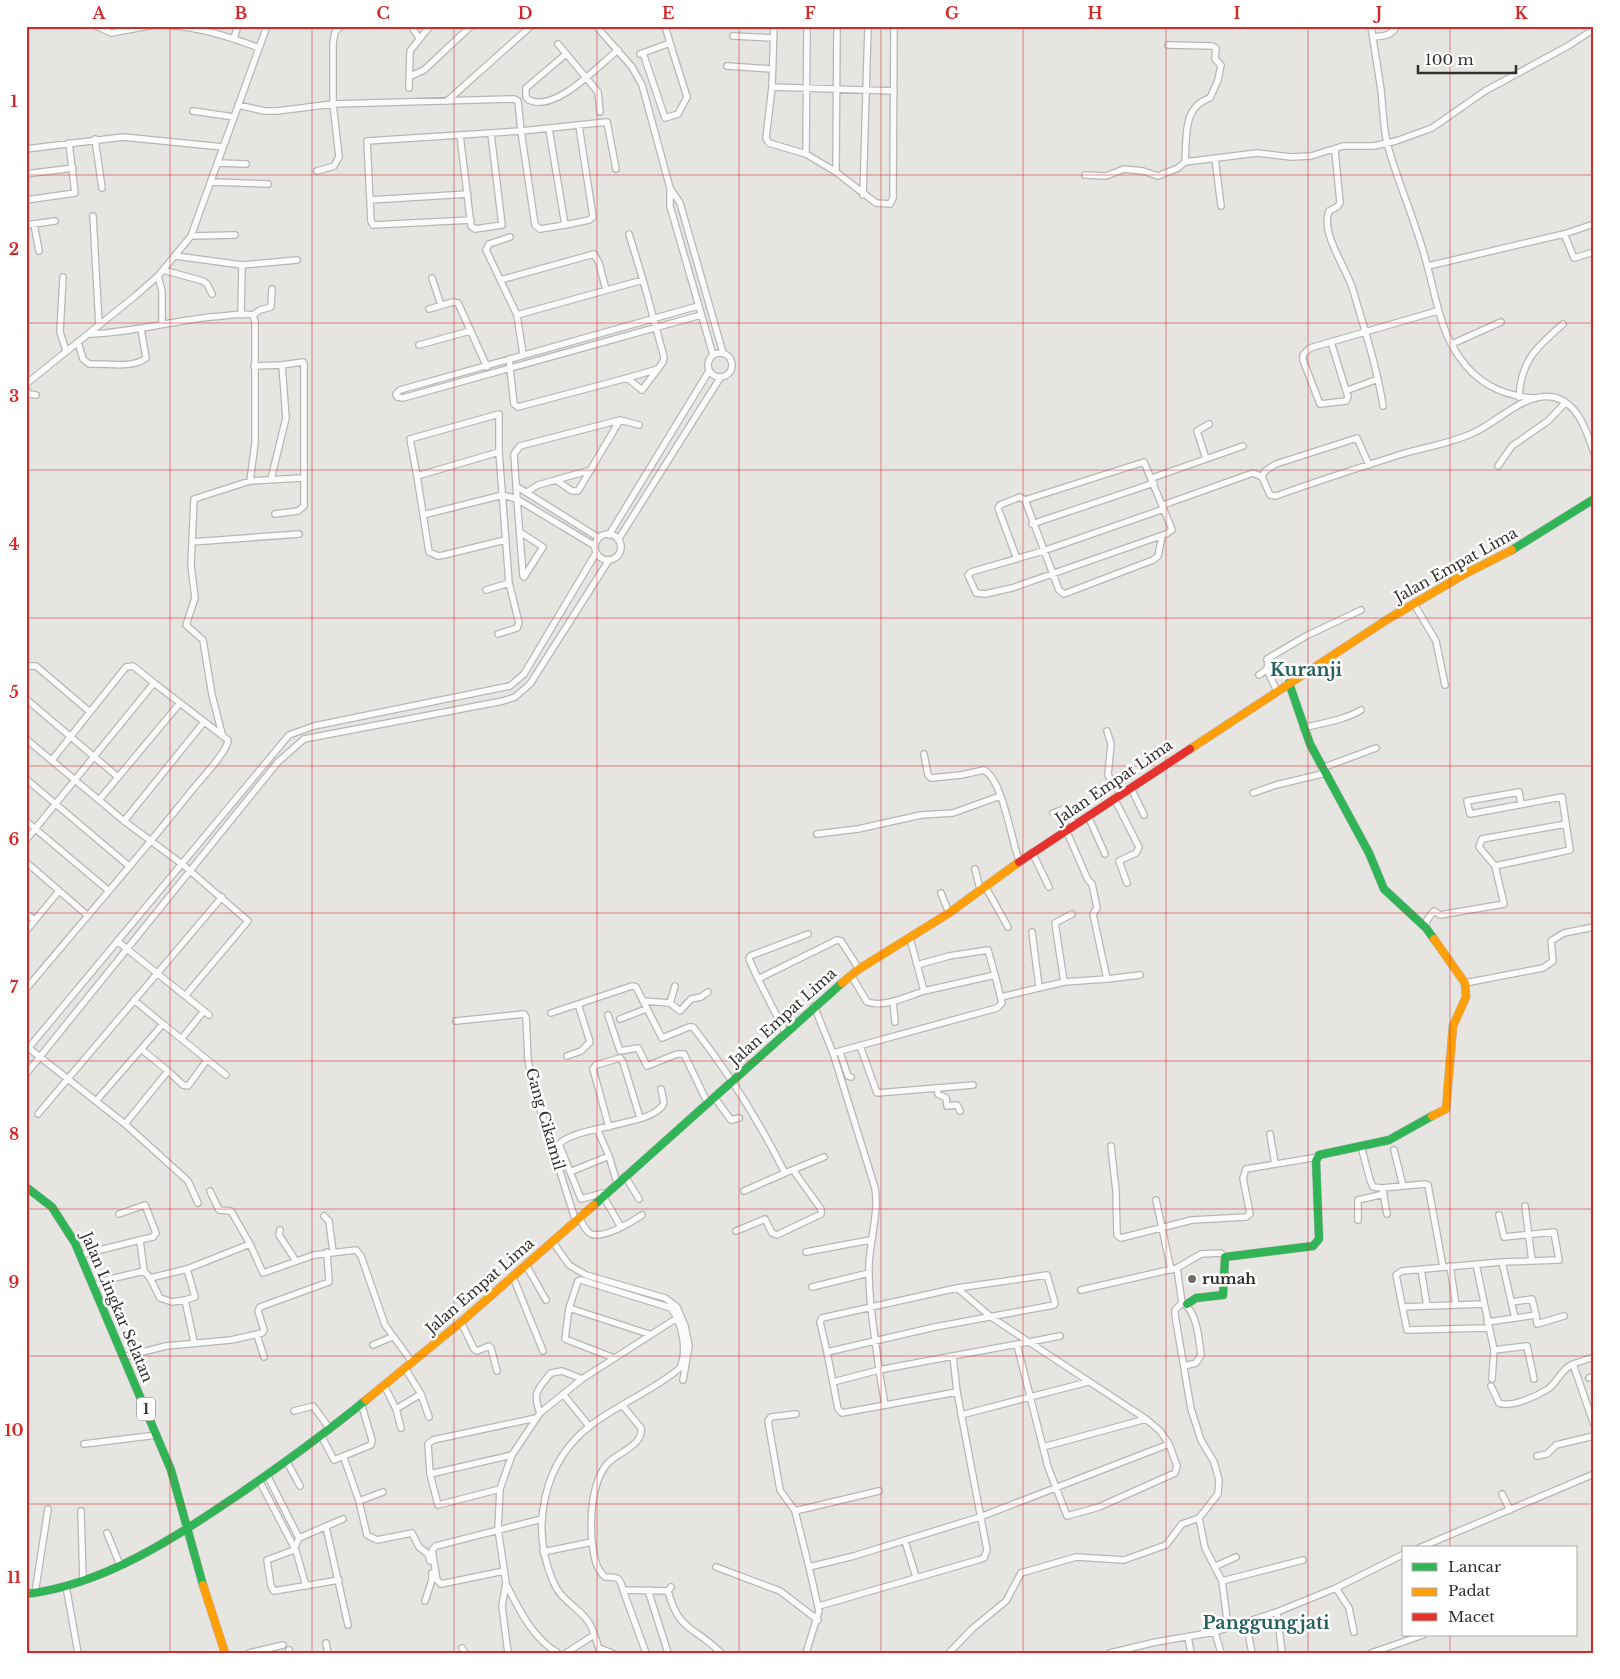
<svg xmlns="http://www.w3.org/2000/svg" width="1620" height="1679" viewBox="0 0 1620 1679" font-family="'Libre Baskerville',serif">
  <rect width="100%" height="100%" fill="#e7e5e2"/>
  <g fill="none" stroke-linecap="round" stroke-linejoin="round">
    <defs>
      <path id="street" d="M96,26l15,7 38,-7
        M173,26c30,2 58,11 86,22
        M415,26l-2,3 6,9
        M596,26l36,41 10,18 28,103v18l43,149
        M665,26l5,17
        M774,26l-2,61 -6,51 3,5 37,11 30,18 40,31 14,1 3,-6 1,-172
        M1371,26c3,21 7,43 10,64 2,18 2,35 6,53 11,41 30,81 40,122 9,32 13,66 33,93 18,26 43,38 74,40
        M733,36l40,2
        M1373,37c11,-1 18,-1 24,-11
        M234,38l4,-12
        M558,44l40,48 2,20
        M1168,45l44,1 4,2 -1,11 6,6 -3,15 -8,18c-28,9 -23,39 -25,64
        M566,54l-40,34v9l3,3c26,13 69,-34 89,-50
        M640,54l30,-11 17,54 -9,17 -13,4 -22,-65
        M727,66l45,3
        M411,76l13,-6 47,-44
        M772,87l122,4
        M409,88l1,-37 20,-25
        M447,101l84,-75
        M238,105l26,6h13l56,-7 181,-5 4,2 3,30 86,-9 9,47
        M193,111l41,6
        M460,135l11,91 4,3 27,-4 -11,-91
        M95,139l7,49
        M26,149l97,-12 100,10
        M1335,150l5,53 -3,4 -8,4c-9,22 18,58 24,79 11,38 24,77 30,116
        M806,154l1,-128
        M1215,158l6,48
        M219,163l27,1
        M317,171l17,-5 5,-9 -6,-53v-61l2,-11 6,-6
        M836,172l1,-146
        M26,174l47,-6
        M1085,175l21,1 18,-7 19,2 15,5 20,-8 7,-6 72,-9 34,4 20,-1 32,-10h31l22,-5 36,-13 53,-37 83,-45 26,-17
        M212,182l56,2
        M670,188l10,15 43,150
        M863,195l5,-169
        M26,200l49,-7 -6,-50
        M370,200l98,-6
        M93,216l6,109
        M471,220l-98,5 -2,-4 -4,-80 154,-10 14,94 5,4 25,-4 -16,-96
        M34,224l5,27
        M26,225l29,-4
        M565,225l24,-5 4,-3 -14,-91
        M629,234l14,46
        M1564,234l10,24 20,-6
        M191,236l44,-1
        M176,256l66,9 55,-5
        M1428,266l136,-32 30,-10
        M163,270l40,11 4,3 5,10
        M158,276l4,15v32
        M63,277l-3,55 6,19
        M432,278l9,27
        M500,280l94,-26 5,9 7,27
        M698,306l-298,84 -4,4 1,3 6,1 298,-83
        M429,309l24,-7 5,1 29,64
        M241,315l1,-50
        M253,315l7,-5 11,-3 1,-18
        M517,315l6,39
        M89,334c45,-1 88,-15 133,-18 10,-1 21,-3 31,-1l2,7v121l-5,38
        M78,342l5,17 6,5c16,-1 44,5 57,-6l-5,-29
        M1331,342l17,55 -2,4 -26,3 -17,-44v-5l7,-7 127,-37
        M1452,344l49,-22
        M419,345l51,-14
        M708 365a12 12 0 1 1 24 0a12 12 0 1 1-24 0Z
        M509,359l5,45 4,3 109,-29 15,12 21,-28 1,-5 -21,-77 -126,35 -31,-65 3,-6 21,-7
        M254,366l28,-1 21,-3 1,2v142l-6,5 -23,3
        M627,378l31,-9
        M26,384l108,-87 24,-21 33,-40 76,-210
        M26,389l3,5 7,1
        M1348,390l30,-11
        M1519,397c2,-37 18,-50 44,-73
        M1206,459l-9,-28 12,-7
        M1498,466l14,-20 36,-25 17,-18
        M417,476l-7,-37 89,-25v38
        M1262,477l3,-6 11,-7 81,-26 12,27
        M1152,478l91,-32
        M271,479l15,-61 -4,-53
        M556,480l16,11h6l42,-71 19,5
        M516,486l83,52
        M527,492l11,-7 53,-15
        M517,499l6,77 1,1 19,-30 -23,-15
        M517,499l78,47
        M1025,500l119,-38 27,65 1,3 -6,4 -154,54 -27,6 -9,-1 -8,-18 3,-3 72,-21 121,-42
        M1163,505l90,-32 9,4 8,18 6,1c41,-15 82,-28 123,-41 25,-8 52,-11 76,-23 24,-11 50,-40 78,-35 25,5 34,35 41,56
        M423,515l80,-20 14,4 -3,-45 6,-8 100,-26
        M1032,524l122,-41
        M595 547a13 13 0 1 1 26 0a13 13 0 1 1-26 0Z
        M609,535l100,-164
        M618,540l102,-162
        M192,542l107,-8
        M1017,559l-19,-51 2,-3 20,-8 5,3 34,90 5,4 89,-34 5,-4 4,-20
        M486,590l23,-7
        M1414,604l22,37 9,44
        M498,634l19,-6 2,-5 -10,-40 -10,-131 -82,24 12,76 9,4 6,-1 61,-15
        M26,666h10l54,46 36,-45 7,-1 21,17
        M1266,670l2,-4 -1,-7 39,-23 55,-26
        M1259,675l7,-5 2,2 9,19
        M26,699l92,78
        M1303,728c19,-5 42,-8 58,-18
        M1107,731l4,13 -3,31 13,20
        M222,734l-10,-39 -9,-55 -17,-15 9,-27 -4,-33 3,-66 56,-18 52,-3
        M26,739l98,82 80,-99
        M924,754l4,21 3,3 30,-3 23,-5c19,10 27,70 35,90
        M52,760l38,-48
        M26,779l103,87
        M1131,788l13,27
        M1253,793l23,-8 46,-11v-6l54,-20
        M99,800l81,-97
        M1115,800l24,47 -3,6 -17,8 8,22
        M1053,813l11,-4 11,16
        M1088,816l17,38
        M26,821l83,70
        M124,821l58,43 66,57 -63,75
        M817,834l41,-5 63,-14 32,-2 47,-17
        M26,840l128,-157 74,57c0,11 -27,39 -35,49 -54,68 -111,133 -167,200
        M1032,852l17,35
        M26,862l61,53
        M1495,866l75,-16 -8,-53 -92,17 -3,-13 52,-9 2,12
        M975,869l5,20
        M985,886l23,41
        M941,893l8,20
        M29,916l6,4 24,-29
        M1426,928l1,-8 7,-9 6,4 64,-11 -9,-38 -16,-19 3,-8 84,-15
        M26,931l9,-11
        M1032,932l7,55
        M910,938l14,53 71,-16 -7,-25 -39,6 -32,9
        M117,941l92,74
        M851,975l16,27c17,6 41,-6 57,-11
        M758,979l-9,-20 1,-3 58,-22
        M1107,979l33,-4
        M1064,982l43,-3 -14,-65 4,-6 -5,-24 -4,-4 -22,-50
        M1465,983l78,-15 10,-7 -2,-20 13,-8 30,-6
        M1001,997l63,-15 -9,-59 17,-9
        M134,1000l29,24
        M643,1001l27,2 10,8 11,-12 10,-2 7,-5
        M893,1001l2,21
        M670,1003l5,-17
        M814,1006l19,47 42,135c4,25 -5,51 -6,77 -1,35 6,70 10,105l74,-14 4,36 30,158 -3,8 -6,2 -159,46
        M551,1013l81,-27 4,1 26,51 27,-11h4c36,46 66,94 92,146l39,-16
        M608,1015l12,36 18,-3 9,18 30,-12h7l24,50
        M620,1019l26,-10
        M456,1021l68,-7 2,3 2,43 7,33 41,129
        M785,1032l-27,-53 79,-39 4,1 18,28
        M182,1038l22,-27
        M26,1046l99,78 43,-53 -27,-22
        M860,1046l17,47 60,-5 1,6 8,4 1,8 10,-1 3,6
        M26,1051l263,-316 25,-9 196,-40 14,-12 72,-121
        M840,1052l8,24 3,1
        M833,1053l164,-45 5,-5 -7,-28
        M567,1056l14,-5 9,-9 -12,-38
        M168,1071l15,14 5,1 19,-26
        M26,1074l252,-312 26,-23 199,-38 12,-4 15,-13 79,-124
        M937,1088l36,-3
        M714,1097l17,23 8,-2
        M96,1101l67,-77 63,51
        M38,1114l184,-217
        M125,1124l63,57 10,22
        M609,1127l-16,-58 3,-4 24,-7 3,4 17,56
        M597,1129l12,27 8,27
        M1270,1134l5,30
        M1111,1146l5,45 1,44 4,3 71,-18 54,-3 4,-3 -7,-36 3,-9 72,-12
        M1361,1146l9,34 3,7 9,1 43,-4 3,1 15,82
        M1394,1150l9,36
        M570,1172l39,-16
        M625,1176l14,23
        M210,1191l9,19 12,1 19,33
        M744,1191l41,-18
        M607,1192l-26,7 -22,-55c18,-19 96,-18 105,-41l-3,-14
        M1383,1192l4,22
        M603,1196l18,31
        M1156,1200l15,70
        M1525,1206l7,55
        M119,1214l26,-9 11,28 -3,4 -13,3 4,31 6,7 10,20 12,4 13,-2 9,42
        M324,1216l5,5 4,31
        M580,1219c3,5 6,13 11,15 13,5 41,-12 51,-19
        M1358,1220v-20l26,-6
        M280,1230l-1,5 17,26
        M736,1231l29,-12 7,14 5,2 44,-21v-5l-28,-39
        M553,1242l16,23 17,10 79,23 12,9 8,19 4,20 -6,34
        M806,1252l64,-12
        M80,1255l60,-15
        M1502,1262l13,56
        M1476,1264l18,86 33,-4 7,33
        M526,1265l20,35
        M1450,1266l6,39
        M1177,1268l24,-14 20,-1 4,4
        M1421,1269l6,37
        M1047,1275l8,28 -1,2 -119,22 -108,25 -7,-30 2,-4 135,-30z
        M513,1277l30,74
        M150,1278l37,-9 63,-25 13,29 51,-18 42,-5 5,6 24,69 27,37
        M93,1287l13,-7 38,-9
        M812,1287l57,-14
        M957,1288l34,29 38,25 31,-6
        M1081,1290l96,-22 5,35 -7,7v5l16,94 10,31 13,22 5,18 -1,14 -19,24 6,30 17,33 6,46
        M185,1300l10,-3 -8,-28
        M1403,1307l80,-3
        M569,1308l-4,31 49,19
        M1536,1315l1,9 27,-8
        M461,1322l13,27 3,2 12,-5 2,2 6,23
        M1487,1322l49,-7 -4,-16 -20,3
        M1488,1328l-81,2 -11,-55 6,-4 100,-9 57,-2 -5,-28 -50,5 -5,-22
        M257,1335l7,22
        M373,1345l19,-8
        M1017,1345l31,122 19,49 32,-9 76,-34 2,-7 -8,-22
        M827,1352l11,57 4,4 115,-21
        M123,1357l43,-11 65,-6 31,-7 2,-3 -6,-19 2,-4 69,-25 -2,-30
        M1573,1364l21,-7
        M1184,1366l12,-3 5,-8c-2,-15 -4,-43 -17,-51
        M405,1368l16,26 8,23
        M1589,1378l5,-2
        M1492,1379l2,-29
        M833,1382l46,-12 6,35
        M384,1385l12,24 5,19
        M1491,1386l8,17c12,5 38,-7 49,-14 10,-7 12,-19 25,-25l21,61
        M563,1394l26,32
        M396,1409l25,-15
        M294,1411l19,-5 17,23
        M540,1413c-8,-21 -2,-24 11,-40l11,-2 20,8
        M961,1415l127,-33
        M322,1437l12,23 37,-15 1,-5 -11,-37
        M84,1444l73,-9
        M1043,1447l103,-28
        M1537,1456l10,-2 9,-9 38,-9
        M344,1458l15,43 8,34 10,5 35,-7 7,14 9,7 2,7
        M287,1462l13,24
        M430,1474l82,-19
        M267,1475l32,63
        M259,1480l37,71 10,35
        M500,1489l-62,16 -8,-31 -2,-30 5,-4 103,-22
        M1502,1494l8,16
        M359,1501l24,-9
        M81,1511l2,69
        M795,1511l-15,-21 -12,-69 3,-4 25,-3
        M326,1527l22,98
        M107,1533l13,32
        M905,1541l11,36
        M592,1542c-2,-23 -1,-60 16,-79 9,-10 36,-18 33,-35l-19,-23
        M1419,1548l175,-74
        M294,1550l-27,10 4,26 3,5 65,-11
        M294,1550l5,-12 44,-19
        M543,1552l49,-10c2,13 3,26 13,35 13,0 15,0 18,13l45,1 3,-4
        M1216,1566l20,-9
        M716,1567l64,24 38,29
        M809,1567l-14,-56 84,-20
        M504,1571l-63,13 -4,-4 -5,-30 4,-4 106,-27
        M1222,1581l81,-21
        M506,1584c13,25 26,54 52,69
        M66,1586l12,67
        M1336,1588l13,20 5,24
        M623,1590l23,63
        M648,1590l20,63
        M668,1591c11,42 27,35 53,62
        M35,1593l13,-84
        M425,1601l7,-21v-7
        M1277,1612l5,41
        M1246,1622l6,31
        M1215,1632l6,21
        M1188,1637l3,16
        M326,1643l2,10
        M462,1648l3,5
        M599,1648l13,5
        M289,1650v3
        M249,1653l34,-8
        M508,1653l-6,-47 4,-23 -8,-54 2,-40 12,-34 28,-42 42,-34 95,-61
        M566,1653l28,-18
        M600,1653c-3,-11 -6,-23 -12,-32 -11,-15 -28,-21 -35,-40 -23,-53 -10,-119 37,-155 28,-22 63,-35 90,-58 8,-18 2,-45 -9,-60l-90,-28 -3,1 -9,27 80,26
        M806,1653l13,-42 -10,-44 45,-11 126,-39 189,-73 -9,-13 -14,-12 -117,-77 -76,14
        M949,1653l23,-24 34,-28 15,-28 55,-16 48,3 42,-15 16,-21 17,-6
        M1110,1653l46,-11 59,-10 62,-20 59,-24 68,-34
        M1371,1653l52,-18"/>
      <path id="fast" d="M1512,550l82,-51
        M1289,683l21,61 59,109 15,36 42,39 8,11
        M26,1187l26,20 23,36 96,227 32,115
        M594,1205l248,-222
        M1187,1304l9,-6 27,-3 2,-38 88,-11 6,-7 -3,-78 3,-6 70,-15 43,-24
        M26,1594c78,-9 148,-56 212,-99 45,-31 85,-60 128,-95"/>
      <path id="slow" d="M1190,749l198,-130 75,-44 49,-25
        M842,983l17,-14 90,-56 70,-51
        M1432,1116l14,-7 7,-83 13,-29 -1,-14 -31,-44
        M366,1400l95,-78 133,-117
        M203,1585l22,68"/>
      <path id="jam" d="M1019,862l171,-113"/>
    </defs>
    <use href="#street" stroke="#b8b6b4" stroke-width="8"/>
    <use href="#fast" stroke="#b8b6b4" stroke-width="9"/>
    <use href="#slow" stroke="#b8b6b4" stroke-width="9"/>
    <use href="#jam" stroke="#b8b6b4" stroke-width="9"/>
    <use href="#street" stroke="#fbfbfb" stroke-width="5.5"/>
    <use href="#fast" stroke="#30b455" stroke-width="8"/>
    <use href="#slow" stroke="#ff9f0a" stroke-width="8"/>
    <use href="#jam" stroke="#e5322d" stroke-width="8"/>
  </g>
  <path fill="none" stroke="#d62828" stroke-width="1" stroke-opacity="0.55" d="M170,26v1627M312,26v1627M454,26v1627M597,26v1627M739,26v1627M881,26v1627M1023,26v1627M1166,26v1627M1308,26v1627M1450,26v1522M26,175h1568M26,323h1568M26,470h1568M26,618h1568M26,766h1568M26,913h1568M26,1061h1568M26,1209h1568M26,1356h1568M26,1504h1568M1450,1635v18"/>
  <circle fill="#716f6d" stroke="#fff" stroke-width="2" cx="1192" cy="1279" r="5"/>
  <g text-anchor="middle" stroke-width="5" stroke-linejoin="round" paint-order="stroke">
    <rect fill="#fff" stroke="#706e6d" stroke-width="1" x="137" y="1397.5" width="18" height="23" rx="4"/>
    <g font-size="14" font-weight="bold" fill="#32302e">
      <text x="146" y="1414">1</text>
    </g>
    <g font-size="15" fill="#32302e" stroke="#fff">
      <text transform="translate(1456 565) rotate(-29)" y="5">Jalan Empat Lima</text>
      <text transform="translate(1114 782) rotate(-34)" y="5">Jalan Empat Lima</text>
      <text transform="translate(783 1017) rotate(-42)" y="5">Jalan Empat Lima</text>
      <text transform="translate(545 1119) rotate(74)" y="5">Gang Cikamil</text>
      <text transform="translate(480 1286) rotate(-41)" y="5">Jalan Empat Lima</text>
      <text transform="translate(117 1307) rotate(67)" y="5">Jalan Lingkar Selatan</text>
    </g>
    <g font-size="15" font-weight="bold" fill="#32302e" stroke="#fff" text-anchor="start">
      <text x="1202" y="1284">rumah</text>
    </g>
    <g font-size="18" font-weight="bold" fill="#26605c" stroke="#fff">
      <text x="1306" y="676">Kuranji</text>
      <text x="1266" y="1629">Panggungjati</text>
    </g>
  </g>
  <rect width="1620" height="1679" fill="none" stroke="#ffffff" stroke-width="55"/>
  <rect x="1402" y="1546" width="175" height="90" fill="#ffffff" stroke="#adacab"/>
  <rect x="1412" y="1563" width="25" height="8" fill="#30b455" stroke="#adacab"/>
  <text x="1448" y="1572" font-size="15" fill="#32302e">Lancar</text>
  <rect x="1412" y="1588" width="25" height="8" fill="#ff9f0a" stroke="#adacab"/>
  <text x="1448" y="1596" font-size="15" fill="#32302e">Padat</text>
  <rect x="1412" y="1613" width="25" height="8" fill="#e5322d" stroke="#adacab"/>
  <text x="1448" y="1622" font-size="15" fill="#32302e">Macet</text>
  <path d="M1418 65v8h98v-8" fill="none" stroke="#32302e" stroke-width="2.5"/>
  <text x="1425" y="65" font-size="15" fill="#32302e" stroke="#ffffff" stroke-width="4" paint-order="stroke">100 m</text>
  <rect x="28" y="28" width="1564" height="1624" fill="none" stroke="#d62828" stroke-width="2"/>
  <g font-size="16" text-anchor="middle" font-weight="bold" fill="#d62828">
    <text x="99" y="19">A</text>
    <text x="241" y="19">B</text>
    <text x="383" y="19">C</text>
    <text x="525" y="19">D</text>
    <text x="668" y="19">E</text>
    <text x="810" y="19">F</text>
    <text x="952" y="19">G</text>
    <text x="1095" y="19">H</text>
    <text x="1237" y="19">I</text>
    <text x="1379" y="19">J</text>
    <text x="1521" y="19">K</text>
    <text x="14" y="107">1</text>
    <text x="14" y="255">2</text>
    <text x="14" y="402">3</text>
    <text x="14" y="550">4</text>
    <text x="14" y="698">5</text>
    <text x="14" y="845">6</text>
    <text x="14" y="993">7</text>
    <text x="14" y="1140">8</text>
    <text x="14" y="1288">9</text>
    <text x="14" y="1436">10</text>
    <text x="14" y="1583">11</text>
  </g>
</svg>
